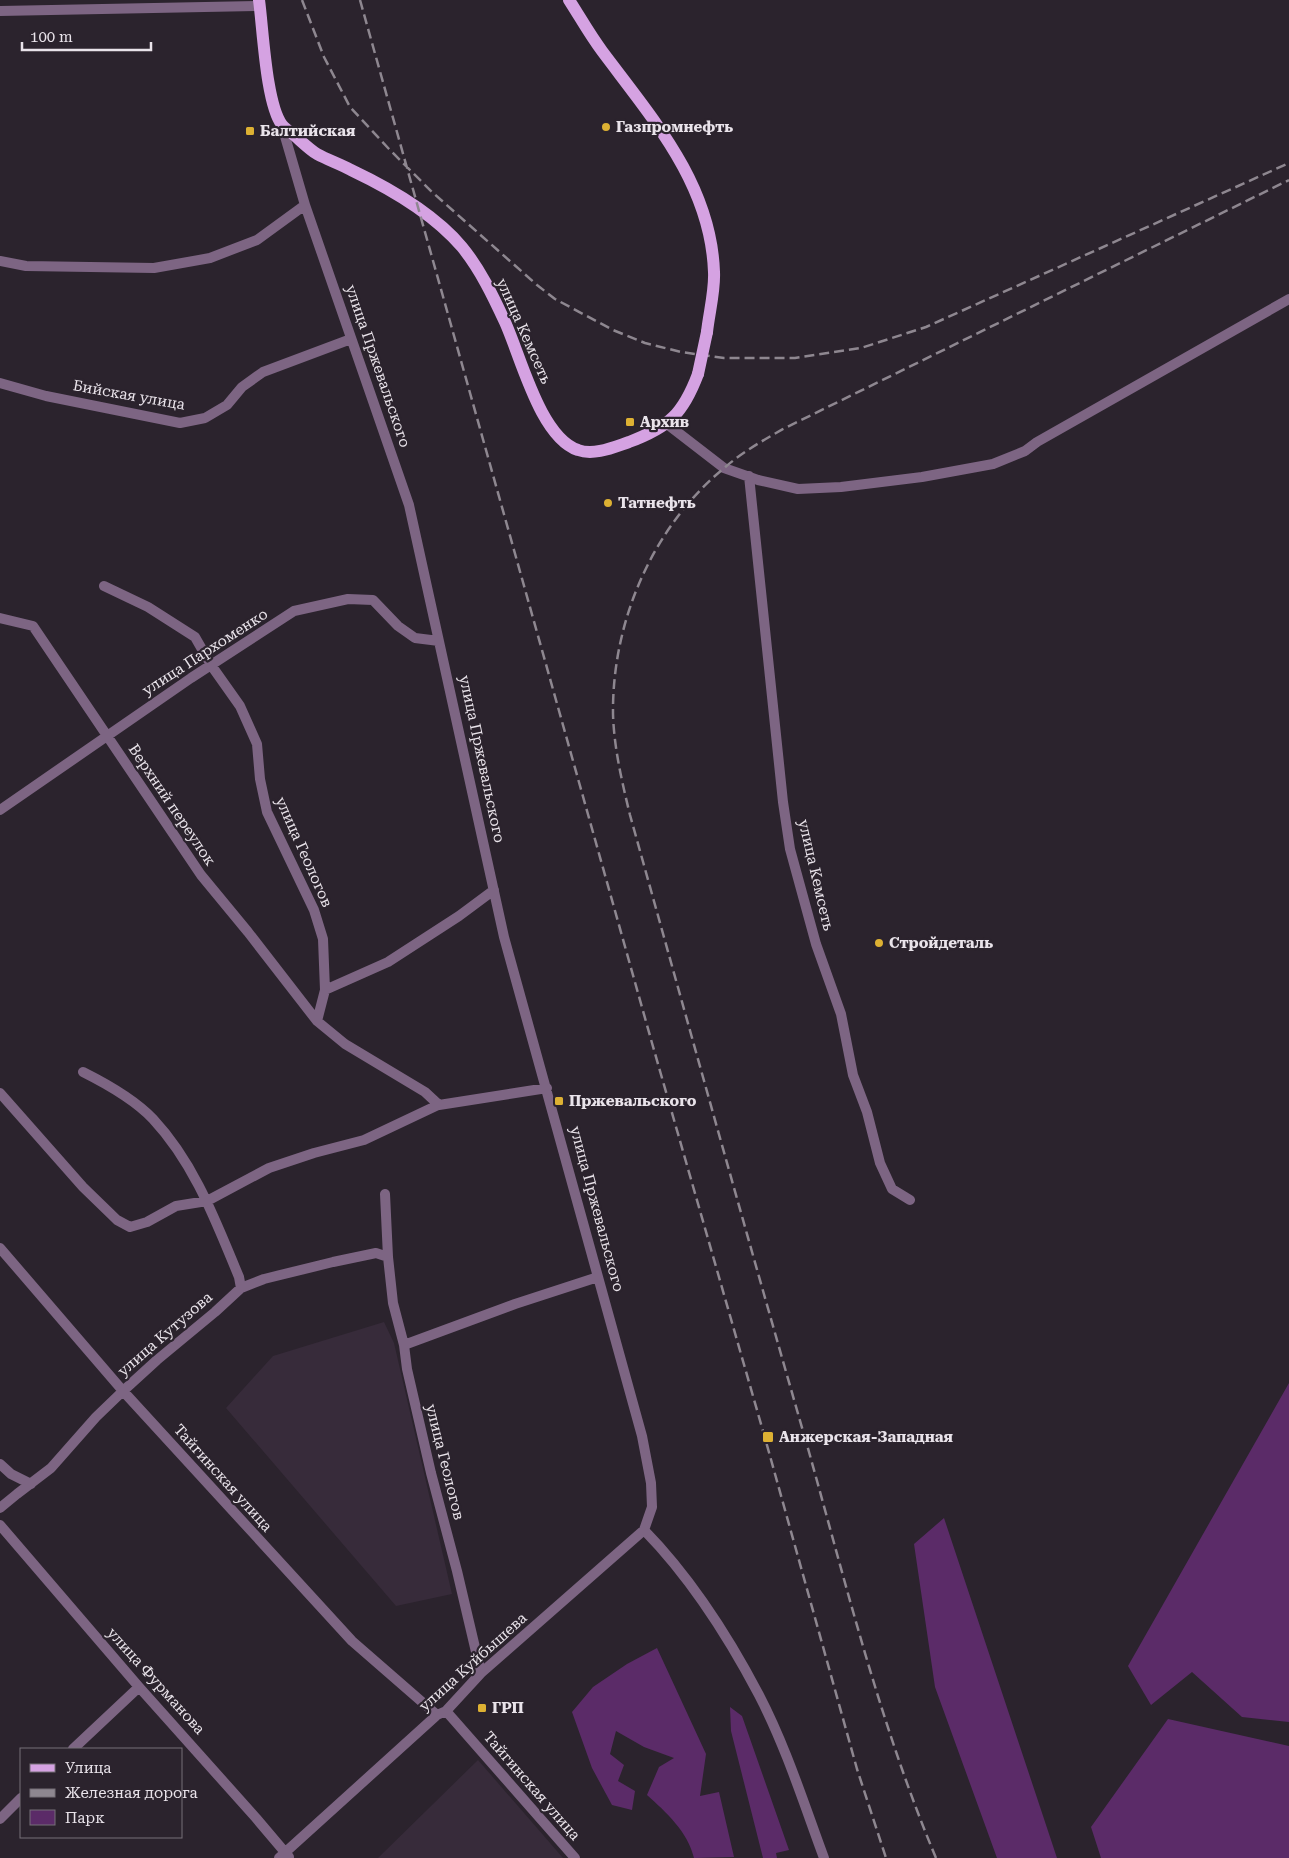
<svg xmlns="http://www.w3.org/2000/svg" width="1289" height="1858" viewBox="0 0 1289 1858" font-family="'Roboto Serif',serif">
  <rect width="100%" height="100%" fill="#2b232d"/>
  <path fill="#372b3a" d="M384,1322l10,21 58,251 -56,12 -170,-198 47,-52z
    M478,1760l85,98h-185z"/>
  <path fill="#5b2b68" d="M1289,1383v339l-47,-5 -50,-45 -41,33 -23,-39z
    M944,1518l113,340h-60l-62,-171 -21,-143z
    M657,1648l49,106 -6,42 19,-4 15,65 -40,1c-6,-26 -28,-46 -47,-63l12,-28 15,-9 -30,-11 -28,-16 -6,23 14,11 -6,16 17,10 -3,19 -20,-5 -20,-37 -20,-56 21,-25 34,-23z
    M730,1707l12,9 47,134 -13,3 1,5h-14l-32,-127z
    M1168,1719l121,27v112h-188l-10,-31z"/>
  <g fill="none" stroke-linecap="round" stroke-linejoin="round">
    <path stroke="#7d6583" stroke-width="10" d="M0,11l260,-5
      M0,261l26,5 128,2 56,-10 47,-18 48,-35
      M0,383l46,13 134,27 25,-5 22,-13 15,-18 21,-15 88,-33
      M667,424l57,44 34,12 40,9 43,-2 81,-10 71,-13 32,-13 12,-9 252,-143
      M749,476l34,326 7,47 26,95 25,70 12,61 14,37 13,51 12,26 18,11
      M104,586l44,21 47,30 16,28 29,41 17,38 3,35 7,33 47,98 9,29 2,51 -8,31
      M0,618l33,8 168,249 47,57 69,89 28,23 80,48 14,13 108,-17
      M0,810l191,-132 103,-67 54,-12 25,1 25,26 17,12 24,3
      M325,990l63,-28 71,-46 35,-26
      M83,1072c22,11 53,29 70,47 42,45 63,103 86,158l2,11
      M0,1093l83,94 34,33 13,7 17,-5 29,-16 31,-5 62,-33 45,-15 50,-13 74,-35
      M385,1194l3,63 5,46 11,42 3,24 24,104 26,98 24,102
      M0,1248l123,143 229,250 85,74
      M404,1345l111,-41 83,-27
      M0,1464l11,10 20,10
      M0,1508l17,-14 34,-26 45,-51 27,-26 34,-31 58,-48 26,-24 23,-9 69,-17 43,-9 12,4
      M0,1525l139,162 117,131 33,39
      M644,1530c47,48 84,106 115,165 27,52 45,109 65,163
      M446,1711l129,147
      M73,1749l66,-62
      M0,1819l21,-21
      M279,1858l158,-143 9,-4 35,-38 163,-143 8,-23 -1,-24 -9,-47 -138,-499 -95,-432 -104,-300 -23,-79"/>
    <path stroke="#d5a2e2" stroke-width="12" d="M259,0c4,29 7,104 23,125 3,4 8,7 12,10 7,6 15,14 23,19 11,6 23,10 34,16 38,18 84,45 111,77 18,22 31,49 43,75 16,35 35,115 73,128 16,6 36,-3 51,-8 40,-15 54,-28 69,-68
      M569,0c11,17 21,35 33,51 50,67 109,133 112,221 1,19 -5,41 -7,60"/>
    <path stroke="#8e8790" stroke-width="2.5" stroke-dasharray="10 5" stroke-linecap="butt" d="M302,0l22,57 26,50 39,42 43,43 105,93 18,14 58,31 32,13 36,9 43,6h71l66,-10 65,-21 363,-164
      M360,0l292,1043 113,395 92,331 29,89
      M936,1858c-55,-131 -89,-270 -127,-406 -61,-212 -120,-425 -179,-637 -8,-33 -16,-67 -17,-101 -1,-92 39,-186 110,-245 18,-16 39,-28 60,-40l506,-249"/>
    <path stroke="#d5a2e2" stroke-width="12" d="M698,374l9,-42"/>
  </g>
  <g fill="#ddb133" stroke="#2b232d" stroke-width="2">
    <circle cx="606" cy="127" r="5"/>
    <rect x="245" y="126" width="10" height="10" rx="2.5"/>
    <rect x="625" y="417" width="10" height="10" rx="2.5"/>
    <circle cx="608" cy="503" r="5"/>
    <circle cx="879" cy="943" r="5"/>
    <rect x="554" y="1096" width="10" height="10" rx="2.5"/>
    <rect x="762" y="1431" width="12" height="12" rx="2.5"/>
    <rect x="477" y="1703" width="10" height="10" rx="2.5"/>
  </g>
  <g text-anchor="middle" stroke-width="4.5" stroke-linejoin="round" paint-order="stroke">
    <g font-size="15" font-weight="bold" fill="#e9e3ea" stroke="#2b232d" text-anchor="start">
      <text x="616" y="132">Газпромнефть</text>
      <text x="260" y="136">Балтийская</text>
      <text x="640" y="427">Архив</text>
      <text x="618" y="508">Татнефть</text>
      <text x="889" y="948">Стройдеталь</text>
      <text x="569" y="1106">Пржевальского</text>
      <text x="779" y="1442">Анжерская-Западная</text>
      <text x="492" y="1713">ГРП</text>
    </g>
    <g font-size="15" fill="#e9e3ea" stroke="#2b232d">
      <text transform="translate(524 331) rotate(66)" y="5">улица Кемсеть</text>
      <text transform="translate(378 366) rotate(71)" y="5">улица Пржевальского</text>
      <text transform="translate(129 395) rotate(10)" y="5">Бийская улица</text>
      <text transform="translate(205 652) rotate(-33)" y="5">улица Пархоменко</text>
      <text transform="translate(482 759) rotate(78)" y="5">улица Пржевальского</text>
      <text transform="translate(172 805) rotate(56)" y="5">Верхний переулок</text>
      <text transform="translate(304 852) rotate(66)" y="5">улица Геологов</text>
      <text transform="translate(816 875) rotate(77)" y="5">улица Кемсеть</text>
      <text transform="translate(597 1209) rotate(75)" y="5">улица Пржевальского</text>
      <text transform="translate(165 1334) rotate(-41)" y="5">улица Кутузова</text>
      <text transform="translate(445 1462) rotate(76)" y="5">улица Геологов</text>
      <text transform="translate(223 1478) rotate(48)" y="5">Тайгинская улица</text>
      <text transform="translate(473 1662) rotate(-42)" y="5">улица Куйбышева</text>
      <text transform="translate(156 1681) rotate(48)" y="5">улица Фурманова</text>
      <text transform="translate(532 1786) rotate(49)" y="5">Тайгинская улица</text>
    </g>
  </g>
  <rect x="20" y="1748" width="162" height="90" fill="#2b232d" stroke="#777079"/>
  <rect x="30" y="1764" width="25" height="8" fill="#d5a2e2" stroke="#777079"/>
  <text x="65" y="1773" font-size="15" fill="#e9e3ea">Улица</text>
  <rect x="30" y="1789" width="25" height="8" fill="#8e8790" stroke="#777079"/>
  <text x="65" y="1798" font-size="15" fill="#e9e3ea">Железная дорога</text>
  <rect x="30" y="1810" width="25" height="15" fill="#5b2b68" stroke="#777079"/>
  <text x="65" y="1823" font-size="15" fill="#e9e3ea">Парк</text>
  <path d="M22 42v8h129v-8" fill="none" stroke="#e9e3ea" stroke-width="2.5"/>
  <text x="30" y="42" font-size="15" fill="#e9e3ea" stroke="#2b232d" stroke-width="4" paint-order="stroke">100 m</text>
</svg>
